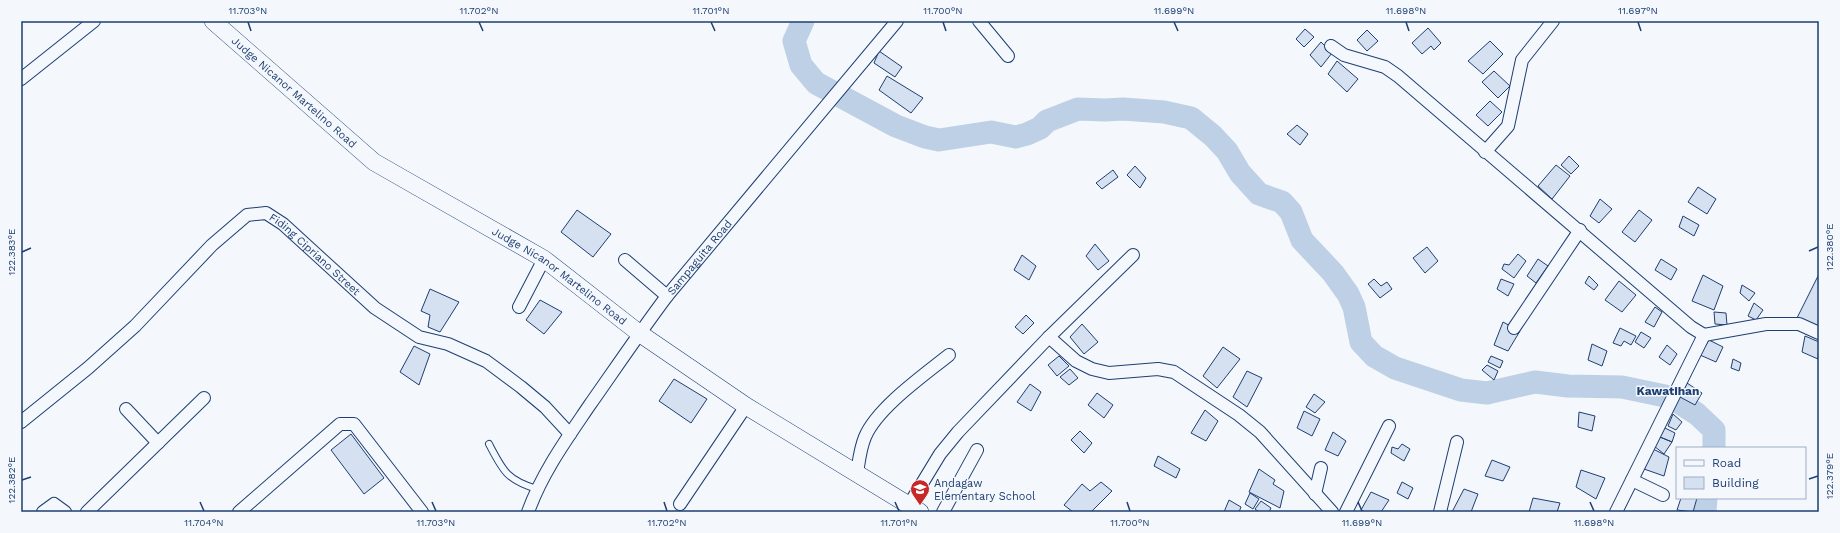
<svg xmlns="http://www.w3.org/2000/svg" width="1840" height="533" viewBox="0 0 1840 533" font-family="'Work Sans',sans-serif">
  <rect width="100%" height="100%" fill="#f4f7fb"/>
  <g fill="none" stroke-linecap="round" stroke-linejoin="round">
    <path stroke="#bed0e5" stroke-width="23" d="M803,21l-9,20 7,24 15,18 80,43 29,11 14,3 52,-8 25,5 11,-3 13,-6 7,-7 31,-12 27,1 18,-1 41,3 27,6 22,18 14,15 13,22 19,21 23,8 9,10 11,28 31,33 15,21 6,13 7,35 13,14 21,12 66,22 26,3 48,-11 33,4 54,1 43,9
      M1677,401l20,13 17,16v18
      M1705,512l1,-14"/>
  </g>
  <path fill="#d5e0f0" stroke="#1d3f73" d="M1428,28l13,15 -7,7 -3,-4 -9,8 -10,-11z
    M1305,29l9,8 -10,10 -8,-8z
    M1367,30l11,11 -11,10 -10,-11z
    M1490,41l13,13 -20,20 -15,-13z
    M1321,42l11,11 -11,14 -11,-12z
    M879,51l23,16 -7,10 -21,-14z
    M1337,61l21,18 -11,13 -19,-18z
    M1494,71l16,15 -12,12 -16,-16z
    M887,76l36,22 -12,15 -32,-23z
    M1490,101l12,11 -14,14 -12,-11z
    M1297,125l11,9 -8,11 -13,-11z
    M1569,156l10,10 -8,8 -10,-9z
    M1556,165l14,11 -18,23 -14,-13z
    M1135,166l11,12 -6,10 -13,-13z
    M1113,170l5,7 -16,12 -6,-6z
    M1698,187l18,12 -9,15 -19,-12z
    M1600,199l12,10 -13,14 -9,-7z
    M577,210l34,24 -18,23 -32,-25z
    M1639,210l13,10 -17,22 -13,-10z
    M1683,216l16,9 -5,11 -15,-9z
    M1095,244l14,17 -11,9 -12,-14z
    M1427,247l11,14 -13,12 -12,-15z
    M1518,254l8,7 -12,17 -12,-9 2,-5 5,1z
    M1022,255l14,11 -7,14 -15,-10z
    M1538,259l10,7 -12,17 -9,-7z
    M1661,259l16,10 -6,11 -16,-10z
    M1819,274v50l-3,5 -19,-11z
    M1703,275l20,11 -9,24 -22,-9z
    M1589,276l9,9 -4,5 -9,-7z
    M1374,279l7,7 6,-4 5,7 -12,9 -12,-14z
    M1501,279l13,5 -6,12 -11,-7z
    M1619,281l17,14 -14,17 -17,-12z
    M1742,285l13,8 -6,8 -9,-8z
    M430,289l29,13 -19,30 -12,-5 2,-12 -9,-4z
    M540,300l22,12 -18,22 -18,-14z
    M1754,303l9,7 -7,10 -8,-4z
    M1655,307l7,5 -8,15 -9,-5z
    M1714,312l12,1 1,12 -12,-1z
    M1026,315l8,8 -11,11 -8,-7z
    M1503,322l17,9 -12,20 -14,-6z
    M1082,324l16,18 -14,12 -14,-17z
    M1620,328l16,8 -5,9 -7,-4 -3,5 -8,-3z
    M1641,332l10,6 -7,10 -9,-6z
    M1805,336l14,6 -1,17 -16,-7z
    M1709,340l14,7 -7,15 -16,-7z
    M1592,344l15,7 -5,15 -14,-6z
    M1667,345l10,9 -7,11 -11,-8z
    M414,346l16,8 -11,31 -19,-13z
    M1223,347l17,12 -23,29 -14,-12z
    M1059,356l10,10 -12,10 -9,-11z
    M1491,356l12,5 -3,7 -12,-6z
    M1733,359l8,4 -2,8 -8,-3z
    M1487,365l11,6 -4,9 -12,-10z
    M1070,369l8,9 -9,7 -9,-8z
    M1247,371l15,7 -15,29 -14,-10z
    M674,379l33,20 -16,24 -32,-22z
    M1687,383l15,10 -7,12 -15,-8z
    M1030,384l11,8 -10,19 -14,-9z
    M1097,393l16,12 -9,13 -16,-13z
    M1314,394l11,8 -10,11 -9,-6z
    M1205,410l13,11 -12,20 -15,-8z
    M1304,411l16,8 -8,17 -15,-8z
    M1579,412l16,4 -3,15 -14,-4z
    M1673,414l9,8 -6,8 -8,-4z
    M1663,427l12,6 -3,9 -12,-5z
    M1080,431l12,12 -8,10 -13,-13z
    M1333,432l13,9 -8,15 -13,-6z
    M351,434l33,44 -20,16 -33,-44z
    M1660,437l12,5 -8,12 -10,-8z
    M1402,444l8,5 -6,12 -13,-8 1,-6 6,2z
    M1653,449l16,8 -5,19 -20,-7z
    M1158,456l22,13 -4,9 -22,-12z
    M1492,460l18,7 -7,14 -18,-5z
    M1259,469l16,11 -2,4 11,7 -4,17 -31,-16z
    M1581,470l24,8 -9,21 -20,-12z
    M1101,482l11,9 -21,21h-18l-9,-7 18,-21 8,7z
    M1402,482l11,6 -5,11 -11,-6z
    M1464,489l14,5 -7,18h-19z
    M1371,492l18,8 -8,12h-16l-4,-2z
    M1250,493l9,6 -6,10 -8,-5z
    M1533,498l27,5 -3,9h-28z
    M1681,498h16l-4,14 -16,-2z
    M1229,500l12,7 -2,5h-15z
    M1261,501l10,7 -2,4h-10l-4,-3z"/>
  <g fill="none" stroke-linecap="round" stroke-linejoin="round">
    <defs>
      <path id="lane" d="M489,444c14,27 18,36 48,45"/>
      <g id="street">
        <path d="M979,21l29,35"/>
        <path d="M1331,46l13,9 41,12 13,9 293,251 13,8 -88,177"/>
        <path d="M21,79l73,-58"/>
        <path d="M1485,152l23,-26 14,-66 31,-39"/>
        <path d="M625,260l42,36"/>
        <path d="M519,307l25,-48"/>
        <path d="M1514,328l66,-98"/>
        <path d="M1704,335l62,-11h33l20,9"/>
        <path d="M1049,337l27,24 16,8 17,4 49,-4 16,3 65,43 21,17 72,80"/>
        <path d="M126,409l32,34"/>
        <path id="s1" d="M21,422l67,-54 47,-42 77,-81 35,-30 19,-2 17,11 92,84 44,29 29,7 38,17 35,26 24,20 25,27"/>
        <path d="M857,473c2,-12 3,-24 8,-36 12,-29 59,-62 84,-82"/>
        <path d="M1632,480l31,15"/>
        <path d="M1315,494l6,-26"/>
        <path d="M680,504l66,-98"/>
        <path d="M909,505l31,-51 18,-22 91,-95 84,-82"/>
        <path d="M43,512l11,-8 11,8"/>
        <path d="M87,512l117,-114"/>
        <path d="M239,512l101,-88h14l68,88"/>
        <path id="s2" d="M528,512c14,-39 38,-72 61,-106 26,-37 51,-74 78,-110l230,-275"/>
        <path d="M943,512l34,-62"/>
        <path d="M1346,512l43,-86"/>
        <path d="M1440,512l17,-70"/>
      </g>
      <g id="secondary">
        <path id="s3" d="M213,21l161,141 170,97 95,74 107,73 174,106"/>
      </g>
    </defs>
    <use href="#lane" stroke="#1d3f73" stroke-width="8"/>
    <use href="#street" stroke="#1d3f73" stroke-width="14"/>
    <use href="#secondary" stroke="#1d3f73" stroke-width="18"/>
    <use href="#lane" stroke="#f4f7fb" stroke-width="6"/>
    <use href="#street" stroke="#f4f7fb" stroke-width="12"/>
    <use href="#secondary" stroke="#f4f7fb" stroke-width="17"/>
  </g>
  <path fill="none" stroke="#1d3f73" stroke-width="1.5" d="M248,22l3,9M479,22l4,9M711,22l4,9M943,22l3,9M1174,22l4,9M1406,22l3,9M1638,22l3,9M1809,251l9,-4M22,252l9,-4M1809,479l9,-3M22,480l9,-3M200,502l4,9M432,502l4,9M664,502l3,9M895,502l4,9M1127,502l3,9M1358,502l4,9M1590,502l4,9"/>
  <defs>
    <symbol id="school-pin" viewBox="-11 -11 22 30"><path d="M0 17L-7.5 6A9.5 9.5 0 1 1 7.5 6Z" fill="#c62828" stroke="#f4f7fb"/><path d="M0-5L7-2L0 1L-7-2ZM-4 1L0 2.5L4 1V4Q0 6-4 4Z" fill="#fff"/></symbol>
  </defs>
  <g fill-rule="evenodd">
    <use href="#school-pin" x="909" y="478" width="22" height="30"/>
  </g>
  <g text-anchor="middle" stroke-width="3" stroke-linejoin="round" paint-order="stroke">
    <g font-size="11" fill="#1d3f73" stroke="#f4f7fb">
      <text dy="4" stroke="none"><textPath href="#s3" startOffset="108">Judge Nicanor Martelino Road</textPath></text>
      <text dy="4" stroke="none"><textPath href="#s1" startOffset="390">Fiding Cipriano Street</textPath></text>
      <text dy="4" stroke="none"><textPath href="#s2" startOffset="308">Sampaguita Road</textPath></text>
      <text dy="4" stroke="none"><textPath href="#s3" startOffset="432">Judge Nicanor Martelino Road</textPath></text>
    </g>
    <g font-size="11" fill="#1d3f73" stroke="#f4f7fb" text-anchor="start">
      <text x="934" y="487">Andagaw<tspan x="934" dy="13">Elementary School</tspan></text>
    </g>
    <g font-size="12" font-weight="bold" fill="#1d3f73" stroke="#f4f7fb">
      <text x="1668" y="395">Kawatihan</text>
    </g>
  </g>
  <rect width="1840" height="533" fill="none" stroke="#f4f7fb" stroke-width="44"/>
  <rect x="1676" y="447" width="130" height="52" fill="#f4f7fb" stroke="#9eadc5"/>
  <rect x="1684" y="460" width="20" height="6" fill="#f4f7fb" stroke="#9eadc5"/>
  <text x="1712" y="467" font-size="12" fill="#1d3f73">Road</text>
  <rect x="1684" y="477" width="20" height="12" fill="#d5e0f0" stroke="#9eadc5"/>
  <text x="1712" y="487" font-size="12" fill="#1d3f73">Building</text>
  <rect x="22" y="22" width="1796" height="489" fill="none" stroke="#1d3f73" stroke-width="1.5"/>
  <g font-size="10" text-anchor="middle" fill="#1d3f73">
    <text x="248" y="14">11.703°N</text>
    <text x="479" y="14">11.702°N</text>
    <text x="711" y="14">11.701°N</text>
    <text x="943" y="14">11.700°N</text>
    <text x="1174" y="14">11.699°N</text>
    <text x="1406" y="14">11.698°N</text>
    <text x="1638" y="14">11.697°N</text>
    <text transform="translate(1829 247) rotate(-90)" y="4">122.380°E</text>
    <text transform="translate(11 252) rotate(-90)" y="4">122.383°E</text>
    <text transform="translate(1829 476) rotate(-90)" y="4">122.379°E</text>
    <text transform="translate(11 480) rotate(-90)" y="4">122.382°E</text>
    <text x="204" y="526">11.704°N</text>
    <text x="436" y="526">11.703°N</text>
    <text x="667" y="526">11.702°N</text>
    <text x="899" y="526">11.701°N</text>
    <text x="1130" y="526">11.700°N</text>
    <text x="1362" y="526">11.699°N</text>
    <text x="1594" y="526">11.698°N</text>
  </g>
</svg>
